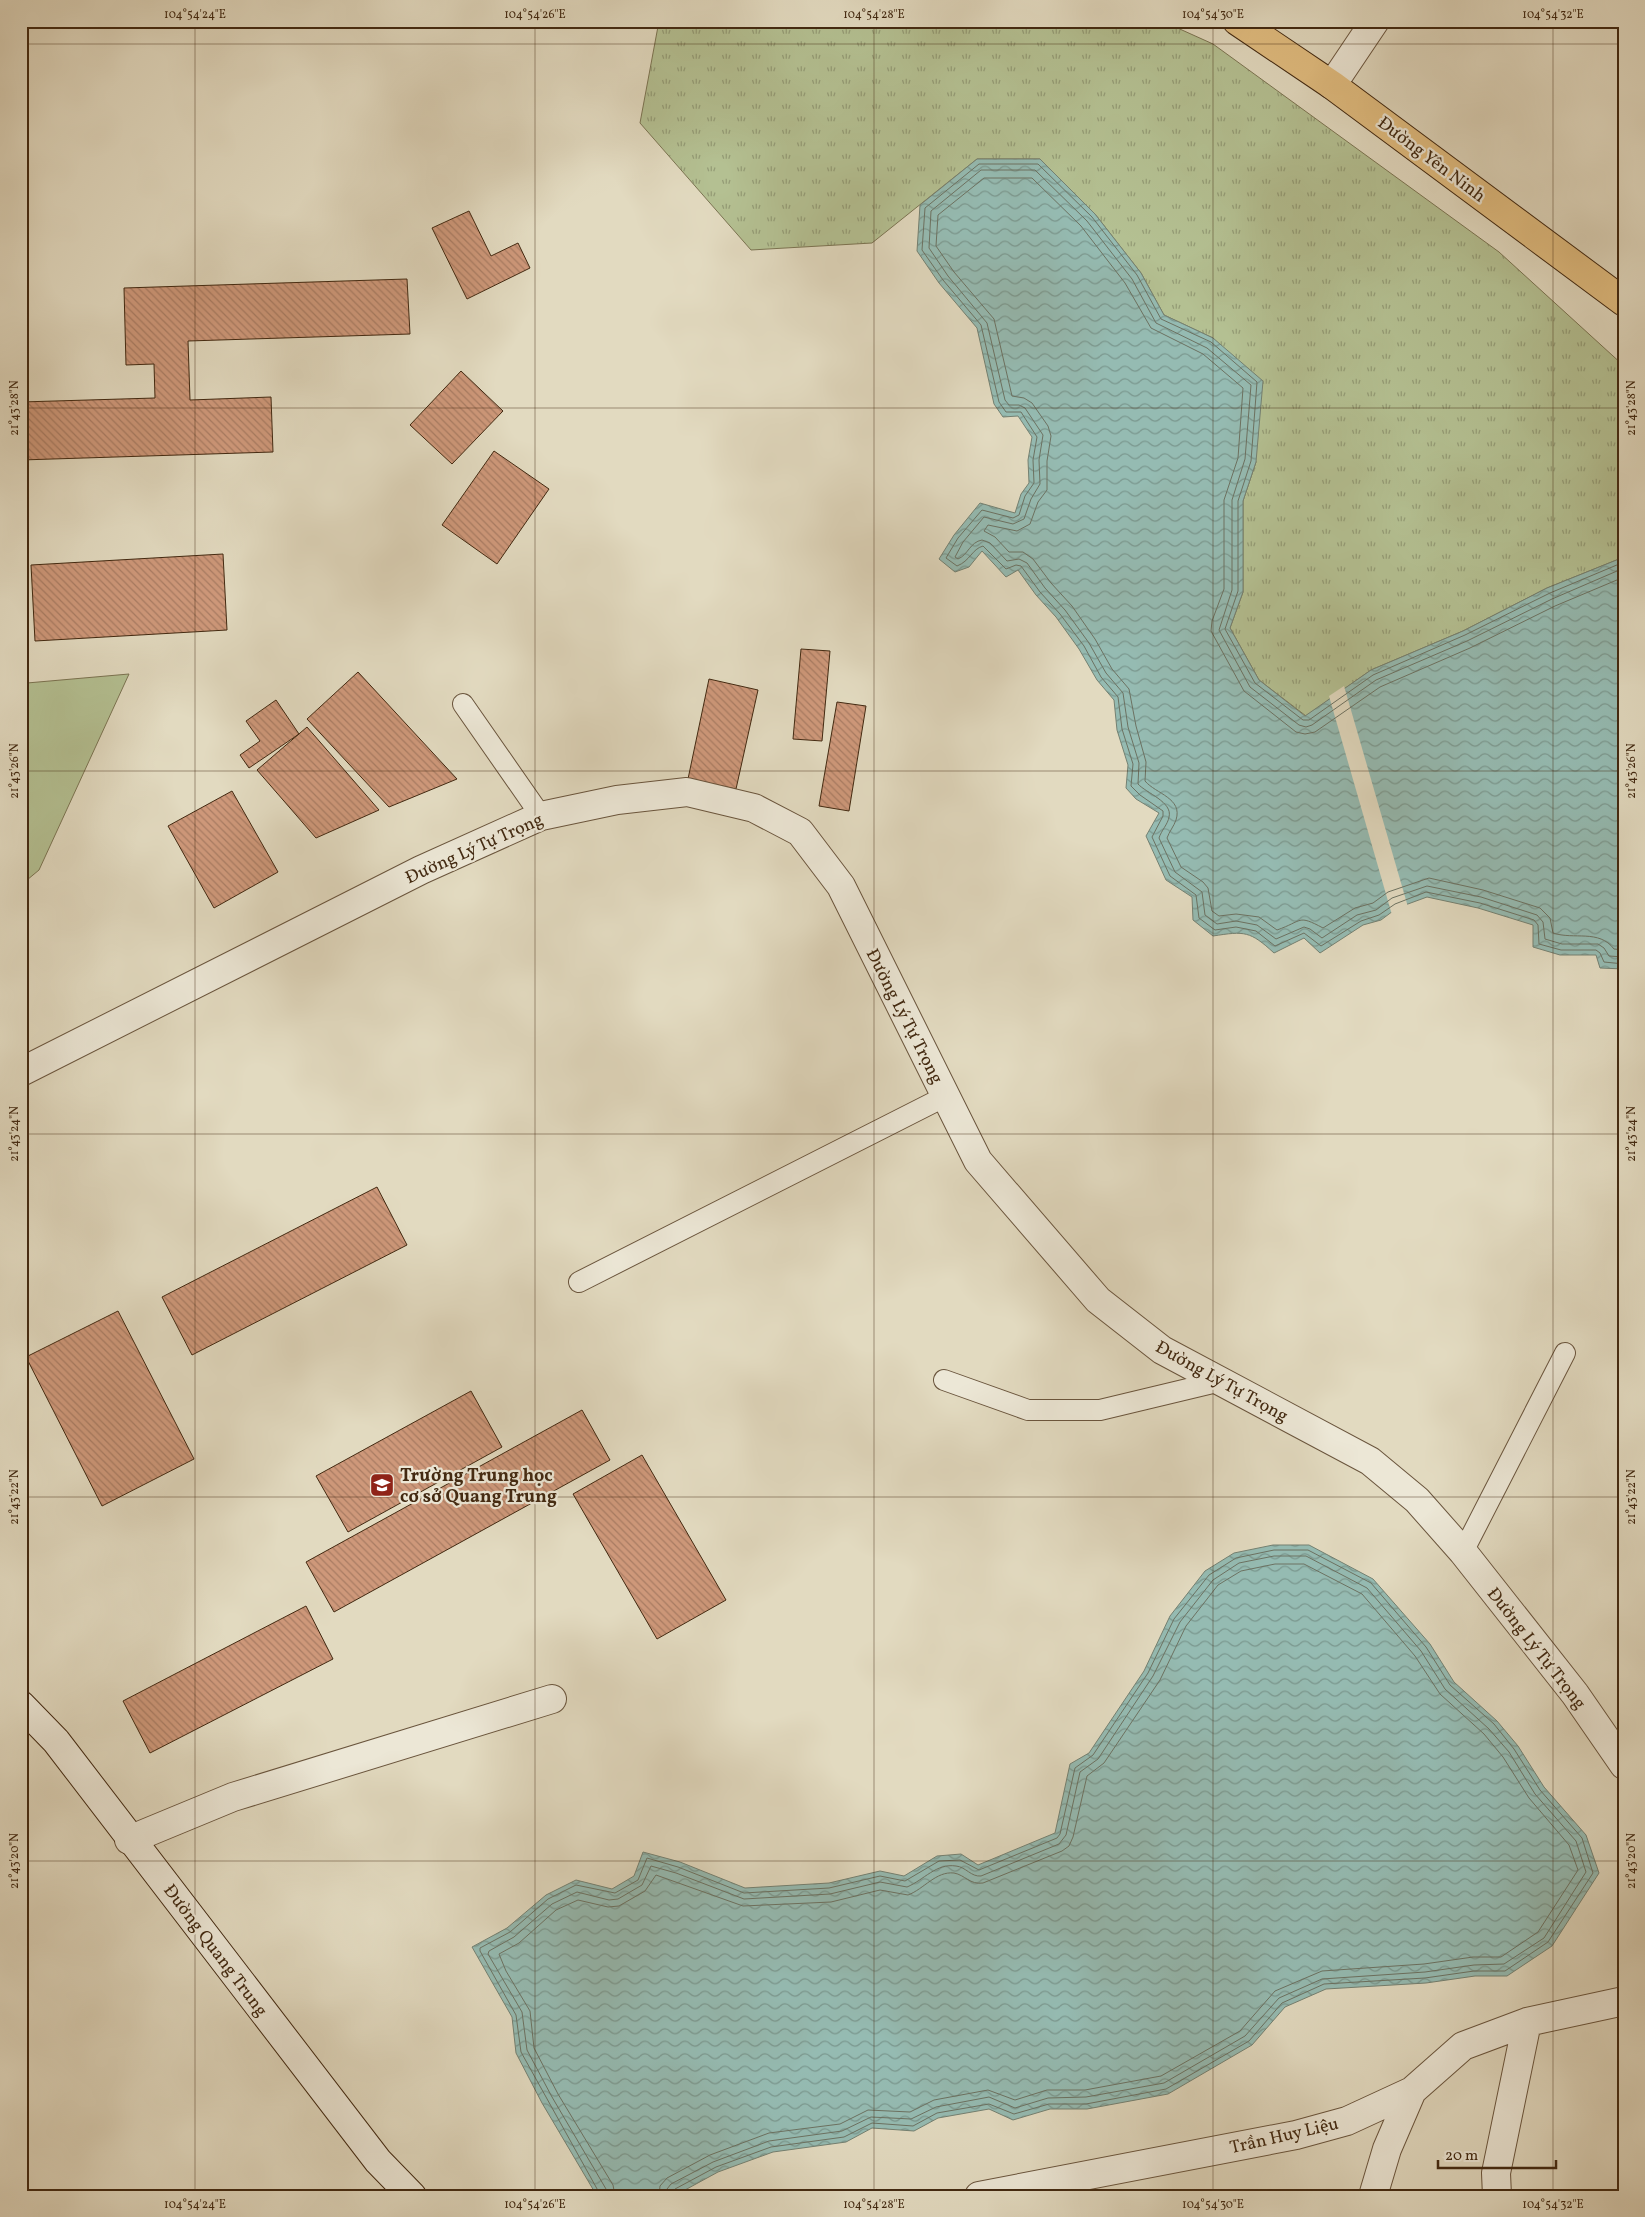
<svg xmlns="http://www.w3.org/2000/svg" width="1645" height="2217" viewBox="0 0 1645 2217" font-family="Vollkorn,serif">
  <defs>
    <pattern id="park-tufts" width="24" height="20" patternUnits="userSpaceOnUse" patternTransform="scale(1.25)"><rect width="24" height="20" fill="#b4c092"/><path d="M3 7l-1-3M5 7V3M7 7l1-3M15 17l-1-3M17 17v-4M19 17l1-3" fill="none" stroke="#949c76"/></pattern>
    <pattern id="water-waves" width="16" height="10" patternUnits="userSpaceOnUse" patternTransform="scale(1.25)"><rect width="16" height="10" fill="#95bbb2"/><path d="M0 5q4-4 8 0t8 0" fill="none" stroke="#7b988f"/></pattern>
    <pattern id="building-back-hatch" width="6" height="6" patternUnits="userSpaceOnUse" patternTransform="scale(1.25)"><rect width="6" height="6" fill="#ce987a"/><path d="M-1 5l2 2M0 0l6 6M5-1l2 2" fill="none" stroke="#a97c63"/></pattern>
  </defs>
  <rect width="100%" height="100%" fill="#e2dac0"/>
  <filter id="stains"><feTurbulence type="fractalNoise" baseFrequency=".004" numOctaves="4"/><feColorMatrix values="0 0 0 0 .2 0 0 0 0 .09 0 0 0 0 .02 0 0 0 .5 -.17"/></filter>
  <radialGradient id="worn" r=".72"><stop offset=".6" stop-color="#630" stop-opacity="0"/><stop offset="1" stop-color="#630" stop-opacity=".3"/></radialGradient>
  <path fill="#b4c092" stroke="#7b7452" d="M21,624l6,59 102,-9 -90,196 -18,15z"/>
  <path fill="url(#park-tufts)" stroke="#7b7452" d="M659,21h503l51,23 286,208 125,114v191l-77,31 -84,43 -92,39 -65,46 -47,-36 -29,-52 13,-36v-91l13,-39 -43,-124 -49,-23 -23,-42 -46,-59 -55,-55h-63l-105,84 -121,7 -111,-127z"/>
  <path fill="url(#water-waves)" stroke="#748172" d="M977,159h63l55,55 46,59 23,42 49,23 50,43 -7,81 -13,39v91l-13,36 29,52 46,36 66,-46 92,-39 84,-43 77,-31v412l-24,-1 -4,-13h-36l-27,-8v-22l-55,-17 -51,-11 -30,11 -16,12 -18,5 -43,28 -16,-15 -30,15c-24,-22 -29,-22 -61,-17l-20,-16 -1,-23 -26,-17 -20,-44 13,-23 -23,-14 -10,-11 2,-23 -11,-35 -3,-30 -17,-20 -18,-31 -23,-32 -20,-22 -18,-25 -12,7 -24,-26 -13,16 -14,5 -16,-13 15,-24 26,-32 35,10 6,-19 8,-11 -1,-23 4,-23 -14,-21 -15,1 -9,-13 -17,-76 -38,-45 -22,-32 3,-46z
    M1273,1545h36l64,34 57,65 24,38 43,39 21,25 26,41 42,48 13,38 -47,73 -45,30h-32l-49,7 -100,6 -41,18 -33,38 -84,49 -81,15h-37l-37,11 -24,-11 -51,9 -24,13 -42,-3 -26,14 -73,10 -55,20 -44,24h-77l-55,-93 -26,-50 -4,-36 -40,-70 35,-19 39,-33 30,-15 36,9 22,-13 9,-24 37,10 65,26 84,-5 51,-12 24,5 33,-20 24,-2 17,11 77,-32 15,-69 19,-11 55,-82 26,-55 35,-45 29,-18z"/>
  <path fill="#e2dac0" d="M1344,686l64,221 -16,8 -63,-219z"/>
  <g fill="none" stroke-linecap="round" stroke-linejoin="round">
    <path stroke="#6c7262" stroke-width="1" d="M1624,562l-74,31 -85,42 -92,40 -64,45h-6l-48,-37 -30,-54 13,-38v-90l13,-40 6,-79 -46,-40 -50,-23 -24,-44 -45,-58 -54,-53h-59l-54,44 -3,42 21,30 38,45 18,77 7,10h15l16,25 -4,23 1,23 -9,13 -6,19 -6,3 -31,-8 -24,28 -12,20 11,8c13,-5 15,-17 26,-20l23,23 10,-4 5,1 19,26 20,22 24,32 17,31 17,20 4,32 11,35 -2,22 9,9 23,16v5l-11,21 18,39 26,19 3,23 16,12 21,-3 20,4 19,15 29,-13 17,13 40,-25 18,-6 16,-11 31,-12 54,11 54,17 4,5 1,19 22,6h35l4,3 4,9 20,2
      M1624,568l-72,31 -85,42 -91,39 -64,45 -6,2 -7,-2 -49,-38 -31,-57 13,-40v-90l13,-41 6,-74 -44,-37 -51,-25 -24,-44 -45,-58 -52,-51h-54l-50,41 -2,37 19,28 39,47 18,77 4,5h10l6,3 18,27 -4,25 1,24 -9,15 -7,20 -11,5 -29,-7 -21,25 -8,15 3,2c10,-4 12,-17 24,-19l8,3 17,18 12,-2 8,4 18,25 20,22 24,33 17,30 17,20 5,34 11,36 -1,21c8,9 35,18 31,33 -1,7 -8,14 -10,21l16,34 27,20 3,23 12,9 19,-3 21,4 19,14 28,-12 6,2 12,9 35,-23 19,-5 16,-12 35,-12 54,11 56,18 6,7 2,17 17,5h36l6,4 5,8 15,1
      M1624,577l-69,29 -85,42 -90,39 -65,45 -10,2 -9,-2 -52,-41 -33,-60 1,-10 12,-32v-89l14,-42 5,-70 -40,-34 -52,-26 -26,-45 -44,-57 -49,-48h-48l-46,37 -2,31 18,26 40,47 18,77 12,2 8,5 16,23 3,10 -4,25v29l-9,12 -8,22 -13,7 -29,-6 -4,6 11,6 14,15h14l10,7 18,24 21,23 23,33 17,30 17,20 7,37 10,36 -1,19c11,13 38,17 31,39 -2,6 -7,12 -9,18l14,29 22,15 5,6 4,23 7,5 17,-2 23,3 18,13c26,-9 20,-16 46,-2l32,-20 18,-5 15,-11 41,-14 54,12 57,18 10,10 3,15c21,7 46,-4 61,16l10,1
      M601,2196l-80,-144 -5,-37 -36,-64v-3l30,-16 38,-33 28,-14 39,8 23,-13 9,-22 31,9 66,26 85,-5 51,-12 25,5 34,-20 21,-1 19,10 78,-32 3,-4 15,-66 18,-13 55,-82 26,-54 35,-44 27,-17 38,-8h34l63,33 55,64 24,38 44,39 20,25 26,41 42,48 11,35 -45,69 -43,29h-31l-49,7 -101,6 -42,19 -33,38 -83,48 -80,15h-37l-35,10 -25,-10 -52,9 -24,13 -41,-3 -28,14 -73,10 -55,20 -41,22 -3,7
      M608,2196l-2,-7 -54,-92 -25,-47 -5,-38 -34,-58 1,-3 25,-14 38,-33 25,-12 32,8 9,-1 24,-14 9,-19 25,7 68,26 86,-5 50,-12 27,5c17,-7 29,-24 49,-21 10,1 15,11 25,10l78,-32 7,-9 14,-63 18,-13 55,-83 27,-54 33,-42 26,-17 35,-7h32l61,32 54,63 24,38 44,40 20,23 26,42 41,47 10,31 -42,66 -40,26 -30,1 -49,7 -103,7 -43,19 -34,38 -81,47 -78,14 -38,1 -33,10 -26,-11 -53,10 -25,12 -40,-2 -29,14 -73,10 -56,21 -42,22 -4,5 -1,7
      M615,2196l-2,-11 -55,-91 -24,-46 -4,-37 -24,-40 -7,-17 20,-11 37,-33 22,-10 30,7 11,-1 26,-15 11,-16 87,31 88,-4 49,-12 28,5c16,-6 28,-24 46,-22 11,2 16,12 29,10l79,-32 7,-5 4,-9 14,-61 17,-13 56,-83 26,-54 32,-41 23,-14 34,-7h29l58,30 53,62 25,38 44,40 19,23 26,41 40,47 9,25 -40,62 -37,25h-28l-49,7 -102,7 -47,20 -35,40 -79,45 -76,14h-38l-32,10 -27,-10 -54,10 -24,12 -42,-2 -28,14 -71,9 -59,22 -43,23 -7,8 -1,10"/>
  </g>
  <path fill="url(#building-back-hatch)" stroke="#422911" d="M469,211l22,45 27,-13 12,25 -63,31 -35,-71z
    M407,279l3,55 -222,7 2,59 81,-3 2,55 -252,8v-58l134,-4 -1,-34 -28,1 -2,-77z
    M461,371l42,40 -51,53 -42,-39z
    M494,451l55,38 -52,75 -55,-39z
    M223,554l4,76 -192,11 -4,-76z
    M801,649l29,2 -8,90 -29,-2z
    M358,672l99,107 -68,28 -82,-88z
    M709,679l49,11 -22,99 -48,-10z
    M276,700l23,34 -50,34 -9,-13 20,-14 -14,-20z
    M837,702l29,4 -17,105 -30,-5z
    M307,727l72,83 -63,28 -59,-68z
    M232,791l46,81 -64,36 -46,-82z
    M377,1187l30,58 -215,110 -30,-58z
    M118,1311l76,148 -92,47 -76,-149z
    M471,1391l31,56 -154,85 -32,-56z
    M582,1410l28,50 -276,152 -28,-50z
    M642,1455l84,145 -69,39 -84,-145z
    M306,1606l27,53 -183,94 -27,-52z"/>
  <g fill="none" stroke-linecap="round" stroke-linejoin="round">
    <defs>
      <path id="lane" d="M463,704l78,112
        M579,1282l367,-186
        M944,1380l84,30h72l121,-29
        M1463,1552l102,-199"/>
      <path id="street" d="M1332,85l43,-64
        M21,1072l400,-202 120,-54 76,-16 70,-8 67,16 46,24 41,54 137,275 120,139 64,50 208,111 47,39 46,52 112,142 49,71
        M129,1840l104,-43 319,-98
        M979,2196l317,-61 51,-14 65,-30 51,-45 64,-24 97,-21
        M1373,2196l14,-47 25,-58
        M1497,2196l-1,-23 31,-151"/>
      <path id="secondary" d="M21,1705l35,36 322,420 34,35"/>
      <path id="primary" d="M1237,21l95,64 292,217"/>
    </defs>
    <use href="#lane" stroke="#6a553d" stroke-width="22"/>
    <use href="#street" stroke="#6a553d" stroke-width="30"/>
    <use href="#secondary" stroke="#422911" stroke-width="30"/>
    <use href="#primary" stroke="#422911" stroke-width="30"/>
    <use href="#lane" stroke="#ece7d6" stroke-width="20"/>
    <use href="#street" stroke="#ece7d6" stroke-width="28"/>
    <use href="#secondary" stroke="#ece7d6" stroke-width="28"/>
    <use href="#primary" stroke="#e1bd80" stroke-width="28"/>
  </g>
  <path fill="none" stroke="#422911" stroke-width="1" stroke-opacity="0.45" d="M195,21v2175M535,21v2175M874,21v2175M1213,21v2175M1553,21v2175M21,44h1603M21,408h1603M21,771h1603M21,1134h1603M21,1497h1603M21,1861h1603"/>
  <defs>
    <symbol id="school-square" viewBox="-11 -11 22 22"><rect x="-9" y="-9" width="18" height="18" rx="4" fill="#8f2418" stroke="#ece7d6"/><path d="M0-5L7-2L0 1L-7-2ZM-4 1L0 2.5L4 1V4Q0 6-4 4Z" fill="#fff"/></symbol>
  </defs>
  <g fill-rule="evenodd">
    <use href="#school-square" x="368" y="1471" width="28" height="28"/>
  </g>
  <g text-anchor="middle" stroke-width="4.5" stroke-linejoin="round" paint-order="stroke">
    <g font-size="18" fill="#422911" stroke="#ece7d6">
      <text transform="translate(1432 159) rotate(37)" y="6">Đường Yên Ninh</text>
      <text transform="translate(474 848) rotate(-24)" y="6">Đường Lý Tự Trọng</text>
      <text transform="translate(905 1016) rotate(63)" y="6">Đường Lý Tự Trọng</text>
      <text transform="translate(1222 1381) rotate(29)" y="6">Đường Lý Tự Trọng</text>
      <text transform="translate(1537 1648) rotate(52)" y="6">Đường Lý Tự Trọng</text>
      <text transform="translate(216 1950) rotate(53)" y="6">Đường Quang Trung</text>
      <text transform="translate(1284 2135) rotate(-13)" y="6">Trần Huy Liệu</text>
    </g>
    <g font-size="18" font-weight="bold" fill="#422911" stroke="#ece7d6" text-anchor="start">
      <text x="400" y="1481">Trường Trung học<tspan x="400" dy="21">cơ sở Quang Trung</tspan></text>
    </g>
  </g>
  <rect width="1645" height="2217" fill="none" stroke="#e2dac0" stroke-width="55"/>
  <path d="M1438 2160v8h118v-8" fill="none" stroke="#422911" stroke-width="2.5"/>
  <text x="1445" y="2160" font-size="15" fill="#422911" stroke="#ece7d6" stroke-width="4" paint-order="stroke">20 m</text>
  <rect x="28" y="28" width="1590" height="2162" fill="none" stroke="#422911" stroke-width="2"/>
  <g font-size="12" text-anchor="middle" fill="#422911">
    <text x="195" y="18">104°54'24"E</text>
    <text x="535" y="18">104°54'26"E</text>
    <text x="874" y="18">104°54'28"E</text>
    <text x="1213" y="18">104°54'30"E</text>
    <text x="1553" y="18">104°54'32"E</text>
    <text transform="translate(14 408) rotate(-90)" y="4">21°43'28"N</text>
    <text transform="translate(1631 408) rotate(-90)" y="4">21°43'28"N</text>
    <text transform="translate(14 771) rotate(-90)" y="4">21°43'26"N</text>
    <text transform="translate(1631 771) rotate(-90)" y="4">21°43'26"N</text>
    <text transform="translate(14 1134) rotate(-90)" y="4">21°43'24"N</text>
    <text transform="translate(1631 1134) rotate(-90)" y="4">21°43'24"N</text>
    <text transform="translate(14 1497) rotate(-90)" y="4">21°43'22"N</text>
    <text transform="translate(1631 1497) rotate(-90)" y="4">21°43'22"N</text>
    <text transform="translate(14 1861) rotate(-90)" y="4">21°43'20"N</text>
    <text transform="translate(1631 1861) rotate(-90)" y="4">21°43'20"N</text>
    <text x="195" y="2208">104°54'24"E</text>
    <text x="535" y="2208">104°54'26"E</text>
    <text x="874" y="2208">104°54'28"E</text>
    <text x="1213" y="2208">104°54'30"E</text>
    <text x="1553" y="2208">104°54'32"E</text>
  </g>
  <rect width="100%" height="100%" filter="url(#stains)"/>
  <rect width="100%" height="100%" fill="url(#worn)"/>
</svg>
